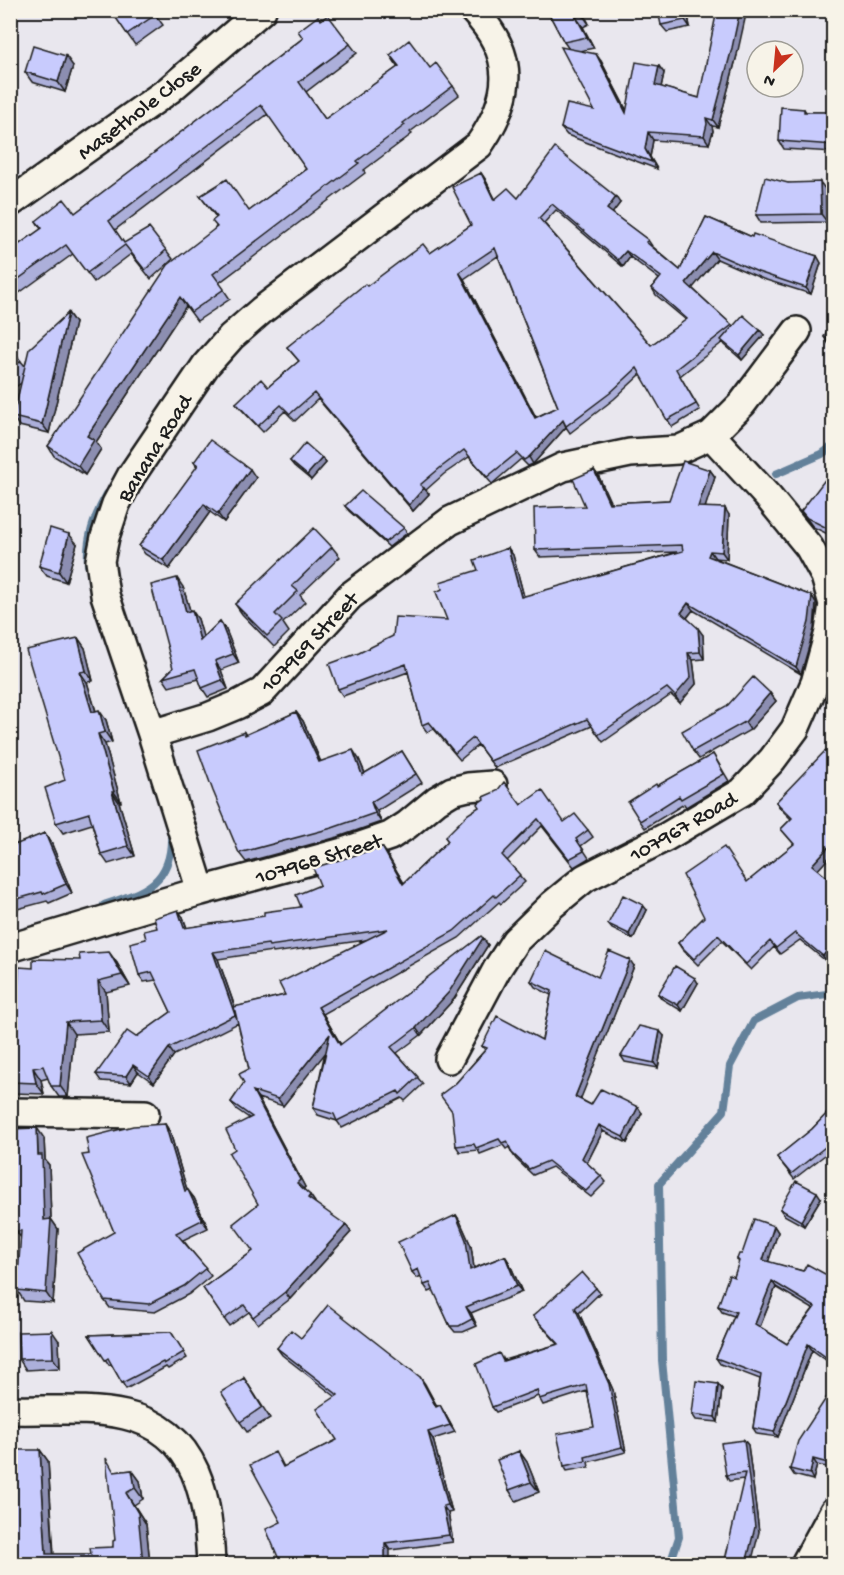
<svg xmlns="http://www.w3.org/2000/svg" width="844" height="1575" viewBox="0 0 844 1575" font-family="'Gochi Hand',sans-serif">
  <rect width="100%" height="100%" fill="#e9e7ee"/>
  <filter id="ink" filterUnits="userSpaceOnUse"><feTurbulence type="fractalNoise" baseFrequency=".0167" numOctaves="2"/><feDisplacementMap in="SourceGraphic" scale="12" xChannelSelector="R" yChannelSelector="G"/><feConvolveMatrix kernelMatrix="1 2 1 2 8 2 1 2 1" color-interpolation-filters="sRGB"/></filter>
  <g filter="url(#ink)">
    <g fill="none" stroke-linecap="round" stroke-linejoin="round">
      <path stroke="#63819a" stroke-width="8" d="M776,474l46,-20 12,-9
        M88,565c-2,-26 6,-48 19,-71
        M104,905c40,-13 69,-22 67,-71
        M670,1564l9,-27 -17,-177 -3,-176 65,-73 6,-45 24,-45 44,-23 36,-5"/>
      <defs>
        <path id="minor" d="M10,203l159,-113 93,-80
          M152,734l56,-17 29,-12 25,-13 88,-96 100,-75 113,-54 67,-14 48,-3 33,-15
          M201,891l142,-39 47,-16 17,-11 30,-25 15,-9 16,-4 25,-2
          M10,948l191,-57 -49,-157 -47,-139 -5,-34 5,-24 11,-33 15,-28 75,-111 25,-28 31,-27 217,-165c34,-49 37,-90 -6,-135
          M449,1059l48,-90 18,-28 37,-36 33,-27 81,-41 76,-45 30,-32 23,-31 20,-46 14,-51 4,-28 -8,-28 -16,-29 -40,-49 -58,-63 31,-31 55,-73
          M10,1112l135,2
          M10,1410c37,1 80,-3 115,5 75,17 83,85 86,149
          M805,1564l29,-53"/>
      </defs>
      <use href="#minor" stroke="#1c1c1c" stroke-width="32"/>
      <use href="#minor" stroke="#f7f3e8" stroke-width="27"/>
    </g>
    <path fill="#acafda" stroke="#1c1c1c" stroke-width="1.5" fill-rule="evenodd" d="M152,10l11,15 -28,20 -23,-33z
      M547,10h35l7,14 -6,3 11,21 -15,3 22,10 26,50 37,-38 -3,14 38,11 38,-43 -19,72 -6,-1 1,5 -4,13 -56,-4 -3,17 7,12 -90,-34 -6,-7 33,-18 -25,-61 -5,-7z
      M687,10l3,17 -23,5 -6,-7z
      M321,20l29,24 7,9 -51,39 19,27 73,-52 -8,-12 40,13 23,18 6,9 -49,37 2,2 -48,36 1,3 -146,110 11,16 -33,22 -11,-15 -90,136 5,7 -16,26 -31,-19 -6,-10 168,-219v-10l-16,-21 49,15 57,-42 -38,-55 -153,116 9,13 42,7 7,9 -22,20 -20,-25 -37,28 -21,-28 -58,42 -5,-7v-38l31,-22 -5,-8 39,-8 62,-47 166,-128z
      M73,66l-8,26 -33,-10 -7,-10z
      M804,109l2,3h28v40l-50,-3 -5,-8z
      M481,173l4,6 10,20 23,-1 102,5 -8,10 36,27 4,6 28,24 26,-53 46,20 65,19 4,7 -10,31 -48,-15 -46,-20 -25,29 41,38 31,9 -22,25 -17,-15 -2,-3 -43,34 20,34 -28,17 -31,-53 -27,25 -44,34 -4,-6 -33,37 -5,2 -7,-7 -29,25 -23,-27 -25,17 -18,16 3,4 -16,17 -95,-112 -23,22 -10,-10 -22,21 -22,-23 -5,-6 32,-16 31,-26 -12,-14 80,-61 63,-33 41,-28zM556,210l67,57 7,-10 29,22 -7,9 4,7 30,25 -35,25 -107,-122zM498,256l60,151 -22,10 -72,-138z
      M788,183l38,7 1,32 -66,1 -5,-8z
      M68,313l7,10 -26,110 -30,-7 -6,-9 8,-34 -11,8v-43l15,18z
      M834,318v30l-4,-2 -6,-9z
      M322,458l4,5 -15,17 -17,-14 -4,-5z
      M194,462l62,16 -32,44 -14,-10 -41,57 -24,-15 -6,-8 58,-79z
      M594,470l5,7 11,26 59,-3 41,-30 5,7 -10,30 24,8 -2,44 -13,-1 98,38 4,7 -2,26 -13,45 -108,-64 -6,8 16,17 1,24 -11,1 3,24 -16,19 -9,-8 -68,47 -11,-16 -97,42 -17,-23 -18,15 -26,-31 -7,3 -5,-7 -14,-53 -65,24 -5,-7 109,-69 31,-50 30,-22 5,7 11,42 153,-45 -137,5 -5,-7 50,-44z
      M834,481v56l-21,-10 -12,-16z
      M345,506l59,22 3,5 -18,14 -40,-36z
      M77,544l-11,38 -19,-6 -8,-10z
      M332,547l8,10 -40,38 5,7 -22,21 6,9 -15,15 -32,-33 -7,-10z
      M183,587l7,24 8,8 5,19 17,-17 6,9 13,33 -18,7 7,19 -20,8 -6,-9 -3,-9 -30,8 -6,-9 10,-10z
      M78,638l7,10 8,33 -6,1 9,29 10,9 6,22 -7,2 16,58h-2l16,54 -27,8 -7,-10 -9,-30 -29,9 -7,-10 9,-43z
      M770,693l6,8 -26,29 -51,29 -6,-8 35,-46z
      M296,712l7,9 18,41 38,-3 6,14 37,-22 20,32 -45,28 4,11 -43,15 -92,25 -7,-9 5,-121 2,3z
      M834,748v104l-17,18 17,13v70l-7,9 -27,-22 -20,14 -6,-7 -23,23 -29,-29 -24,24 -16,-16 -4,-6 69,-61 47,-38 -13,-15 10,-10 -11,-11 -4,-6 54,-47z
      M713,754l16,27 -43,26 -2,-3 -39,24 -5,-7 17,-35z
      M521,805l43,17 24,8 5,7 -12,9 8,12 -15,9 -32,-41 -35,35 18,21 -24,22 -2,-2 -40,36 -136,76 18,31 142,-107 5,7 -34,54 -33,36 -24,18 26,31 -18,17 -3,-3 -60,30 -5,-7 -19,-6 -5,-7 12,-56 -42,54 -25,-8 47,89 -2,2 7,6 5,8 36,29 -61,67 -32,25 -9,-12 -20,14 -26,-38 50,-37 5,-47 -23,-55 14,-31 -13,-9 -5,-7 13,-19 5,-14 -11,-46 -64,32 -20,28 -16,-11 -7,11 -30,-2 -5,-7 40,-37 35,-25 -15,-32 -12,2 -5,-7 7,-36 11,-11 26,-11 4,11 77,-12 37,-9 19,-22 62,-38 22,36 44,-42 -3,-4zM366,940l-81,55 -50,12 -17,-48 54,-8 1,2z
      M10,827l6,18 29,-12 6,9 21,51 -23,10 -2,-2 -37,10z
      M647,910l-14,29 -21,-10 -4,-5z
      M117,963l13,23 -24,6 3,40 -35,2 -6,63h-9l-8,-11 -3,-8 -7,2 3,14 -31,-1 -3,-5v-98l8,1 15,-23z
      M634,966l-54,133 11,6 51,8 -15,30 -24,-12 -16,32 14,13 5,6 -15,15 -39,-30 -19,8 -17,-16 -4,-6 -3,-6 -3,2 -3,-4 -23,9 -2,-4 -18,2 -4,-6v-63l29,-33 -3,-4 60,-6 9,-45 -16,-8 -4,-6 67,-4z
      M698,983l-16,28 -20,-12 -4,-5z
      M664,1036l-6,32 -33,-6 -4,-6z
      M834,1106v42l-40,31 -17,-22 35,-28z
      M165,1124l5,8 17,58 7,8 14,30 -25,12 28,36 -22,18 -34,18 -45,-4 -6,-8 10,-68 -25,-78z
      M44,1138l1,22 4,5 2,54 7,10 -5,74 -29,-2 -7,-11 4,-52 -5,-7z
      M821,1198l-17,28 -20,-11 -4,-6z
      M456,1215l4,6 11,25 3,22 31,-12 4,6 13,30 -51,21 6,13 -14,6h-8l-5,-6 -16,-36 -5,2 -5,-7 -3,-9 -4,2 -5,-6z
      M774,1226l4,6 -10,30 66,17v87l-22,-16 -34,87 -21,-3 -4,-6 7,-49 -40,-15 -4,-6 18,-42 -12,-4 -4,-6 16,-29 5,-14 -2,-4zM776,1287l37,22 -26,35 -27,-17z
      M596,1288l4,5 -21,20 34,77 13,62 -38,10 1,5 -22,4 -3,-5 30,-39 -7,-36 -44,14 -5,-9 -42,16 -4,-5 11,-49 1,2 54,-16 -25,-28z
      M171,1332l16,26 -19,11 -2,-2 -40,22 -15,-25 -2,1 -20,-30z
      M301,1338l119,39 17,29 7,6 11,20 -22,7 19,73 -4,1 5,29 -172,22 -1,-105 4,8 53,-27 -1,-43 -54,-42 -5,-7z
      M59,1341l1,27 -34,2 -7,-11z
      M244,1378l26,40 -23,14 -7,-10z
      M718,1384l4,5 -4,33 -22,-2 -4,-6z
      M834,1386v76l-2,6 -15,-3 -4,15 -19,-5 -4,-6z
      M744,1440l4,5 11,87 -16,-53 -14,2 -3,-6z
      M40,1450l8,11 6,93h37l22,-7 2,-7v-68l17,-2 8,11 3,18 -9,6 12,19 4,40h-140l3,-1z
      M519,1451l8,11 12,30 -23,9 -7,-11z"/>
    <path fill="#8c8eb1" stroke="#1c1c1c" stroke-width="1.5" d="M580,10h2l7,14 -7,-10z
      M683,10h4l3,17 -5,-7z
      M740,10h7l-10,45 -19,72 -5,-7z
      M576,17l7,10 11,21 -7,-11z
      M596,54l5,7 31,60 -6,-8z
      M66,56l7,10 -8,26 -7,-10z
      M659,66l5,7 -4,19 -5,-7z
      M706,118l6,8 1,5 -4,13 -5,-8z
      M648,132l5,8 -3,17 7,12 -12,-20z
      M481,173l4,6 14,27 -5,-6z
      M820,182l6,8 1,32 -6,-8z
      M616,197l4,6 -9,12 -4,-6z
      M626,251l4,6 -7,10 -5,-7z
      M712,252l5,7 -26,31 -5,-7z
      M817,256l4,7 -10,31 -5,-6z
      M459,272l5,7 75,145 -4,-6z
      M180,297l6,9 -90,136 5,7 -16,26 -7,-9 9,-30z
      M68,313l7,10 -26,110 -7,-9z
      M760,330l4,5 -22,25 -3,-5z
      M563,420l3,7 -33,37 -4,-7z
      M322,458l4,5 -15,17 -4,-5z
      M250,469l6,9 -32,44 -6,-8z
      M594,470l5,7 15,33 -5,-7z
      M710,470l5,7 -12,37 -5,-7z
      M424,488l5,6 -16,17 -4,-6z
      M204,504l6,8 -41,57 -6,-9z
      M725,508l4,7 -2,44 -5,-7z
      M834,523v12l-5,-6z
      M69,534l8,10 -11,38 -7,-10z
      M508,548l5,7 13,49 -5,-7z
      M710,551l5,7 -2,5 -5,-7z
      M177,578l6,9 10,33 -7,-8z
      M812,596l4,7 -2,26 -13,45 -5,-7z
      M688,603l5,7 -8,10 -4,-7z
      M192,610l6,9 9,31 -7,-9z
      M220,621l6,9 13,33 -6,-9z
      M698,628l5,7 1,24 -4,-7z
      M78,638l7,10 8,33 -7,-10z
      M688,653l5,7 3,24 -16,19 -5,-7z
      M215,661l6,9 7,19 -6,-9z
      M80,672l7,10 12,40 -7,-10z
      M770,693l6,8 -26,29 -5,-8z
      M99,710l7,10 6,22 -7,-10z
      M296,712l7,9 22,51 -6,-10z
      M98,734l7,10 16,58 -7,-10z
      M353,750l6,9 10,25 -7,-9z
      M112,792l7,10 16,54 -7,-10z
      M371,802l6,9 4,11 -6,-9z
      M10,827l9,28 -7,-9 -2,-6z
      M45,833l6,9 21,51 -6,-9z
      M834,841v11l-18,20 -4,-7z
      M382,847l5,7 21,37 -5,-7z
      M643,905l4,5 -14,29 -4,-5z
      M178,910l5,7 6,18 -5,-7z
      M483,938l5,7 -34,54 -33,36 -5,-7z
      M834,941v12l-7,9 -4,-6z
      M109,952l8,11 13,23 -8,-11z
      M213,952l5,7 22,63 -5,-7z
      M630,960l4,6 -55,137 -4,-6z
      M695,978l3,5 -16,28 -4,-6z
      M98,981l8,11 3,40 -8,-12z
      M318,1007l5,7 22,38 -5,-7z
      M66,1022l8,12 -6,63 -8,-11z
      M660,1031l4,5 -6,32 -4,-5z
      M330,1034l5,7 -52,65 -5,-7z
      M169,1048l5,7 -20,28 -5,-7z
      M133,1065l5,7 -7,11 -5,-7z
      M33,1068l8,12 3,14 -8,-11z
      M253,1091l5,7 47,89 -3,3 -5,-7z
      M638,1107l4,6 -15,30 -4,-6z
      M165,1124l5,8 20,68 -5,-9z
      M599,1125l4,6 -17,34 -4,-7z
      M37,1128l7,10 1,22 4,5 2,54 7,10 -5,74 -7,-10 -2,-73 -6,-65z
      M188,1190l6,8 14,30 -6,-8z
      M817,1192l4,6 -17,28 -3,-5z
      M310,1195l5,7 -2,3 -5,-7z
      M456,1215l4,6 11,25 4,30 -5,-6z
      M346,1225l5,7 -61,67 -5,-7z
      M774,1226l4,6 -11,34 -4,-6z
      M505,1256l4,6 13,30 -5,-6z
      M772,1281l4,6 -17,42 -4,-5z
      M466,1307l5,6 6,13 -5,-7z
      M575,1308l4,5 34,77 13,62 -4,-5z
      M52,1331l7,10 1,27 -7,-10z
      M808,1344l4,6 -34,87 -4,-5z
      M420,1377l5,7 16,30 -5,-7z
      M718,1384l4,5 -4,33 -3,-5z
      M440,1405l4,7 11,20 -5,-7z
      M428,1432l5,7 19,73 -4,-7z
      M744,1440l4,5 11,87 -8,32h-5z
      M834,1442v20l-2,6 -4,-5z
      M40,1450l8,11 6,103 -8,-10z
      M519,1451l8,11 12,30 -8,-10z
      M813,1459l4,6 -4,15 -3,-6z
      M132,1470l8,11 3,18 -8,-11z
      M126,1493l20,31 4,40h-7z
      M443,1506l5,7 5,29 -4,-7z
      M385,1543l5,7v14l-5,-6z"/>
    <path fill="#c8cbfd" stroke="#1c1c1c" stroke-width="1.5" fill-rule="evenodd" d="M115,10h37l3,5 -28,19 -15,-22z
      M547,10h33l2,4 -6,3 11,20 -23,5z
      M658,10h25l2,10 -24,5z
      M717,10h23l-8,38 -19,72 -7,-2 1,6 -3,12 -56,-4 -3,17 7,13 -91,-34 6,-24 27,6 -33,-63 35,7 30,59 10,-51 23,4 -4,19 44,13z
      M328,15l22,29 -51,38 26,37 74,-53 -9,-11 19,-15 21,28 6,-5 17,23 -50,37 2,2 -48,36 2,2 -146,111 11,15 -33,23 -11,-15 -93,139 7,4 -16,26 -30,-20 120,-181 49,-38 -5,-6 5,-4 -17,-21 27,-17 22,32 57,-42 -45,-64 -152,116 15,22 25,-15 17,22 -21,20 -20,-25 -38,28 -21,-28 -56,40v-34l32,-23 -6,-7 28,-22 11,14 62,-47 166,-128 -5,-7 20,-15 3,4z
      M33,46l33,10 -8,26 -33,-10z
      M781,107l23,2v3h30v33l-55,-4z
      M555,148l61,49 -9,12 41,31 -2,2 34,28 26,-53 46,20 1,-3 64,22 -11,32 -48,-16 -46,-20 -26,31 46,42 -56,44 20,35 -29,16 -30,-52 -27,25 -44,33 -3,-6 -34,37 -5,3 -7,-7 -30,24 -23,-27 -24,18 -20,17 4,3 -15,17 -95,-112 -24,21 -9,-9 -23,21 -22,-23 25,-24 7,8 31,-26 -12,-14 78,-63 2,2 56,-42 7,9 41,-28 -19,-38 29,-14 13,27 14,-12 10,10zM552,204l66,56 8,-9 35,26 -9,11 35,31 -36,26 -112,-127zM495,248l63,159 -23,11 -76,-146z
      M765,177l23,6 32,-1 1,32 -65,1z
      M68,313l-26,111 -29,-7 16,-68z
      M743,315l17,15 -21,25 -18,-15z
      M834,318v24l-10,-5z
      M10,348l11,13 -11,8z
      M210,440l40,29 -32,45 -14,-10 -41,56 -24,-14 59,-81 -4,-3z
      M305,443l17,15 -15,17 -17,-14z
      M683,461l27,9 -12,37 27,1 -3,44 -12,-1 -2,5 104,40 -3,26 -13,45 -108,-64 -7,10 17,15 2,24 -12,1 3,24 -16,19 -8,-8 -69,47 -11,-16 -97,42 -17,-23 -18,15 -26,-31 -7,3 -16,-61 -68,25 -9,-25 30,-11 34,-17 2,-19 52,3 -11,-28 6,-3 -2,-7 38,-12 -4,-10 34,-12 13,49 162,-46 -1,-6 -147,5 -1,-42 51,-2 -12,-27 21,-9 15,33 60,-3z
      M827,477l7,4v42l-5,6 -22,-11 -6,-7z
      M361,491l43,37 -19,14 -40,-36z
      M50,528l19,6 -10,38 -20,-6z
      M314,528l18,19 -40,39 6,5 -23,23 7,7 -15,15 -32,-32z
      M177,578l9,34 6,-2 8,31 20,-20 13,33 -18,7 7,19 -20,8 -7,-19 -32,9 10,-10 -22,-83z
      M78,638l8,33 -6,1 12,40 7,-2 6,22 -7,2 16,58h-2l16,54 -27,8 -12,-41 -33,10 -11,-35 20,-8 -39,-130z
      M753,677l17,16 -25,29 -52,29 -11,-20 46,-26z
      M296,712l23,50 34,-12 9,25 40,-24 14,23 -45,28 4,11 -43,15 -93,25 -26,-62 -15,-41 46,-18 1,3z
      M834,748v93l-22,24 22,18v58l-11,15 -28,-23 -19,15 -6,-7 -24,23 -28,-29 -24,24 -16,-16 26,-26 -21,-42 41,-28 23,35 47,-38 -13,-15 11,-11 -16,-16 49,-51 5,4z
      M713,754l11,20 -43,25 -2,-3 -39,25 -12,-19 28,-18 1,2z
      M504,782l17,23 21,-15 22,32 11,-8 13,16 -12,9 8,12 -15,8 -31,-40 -36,36 18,20 -24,22 -2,-2 -40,36 -136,76 22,38 141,-109 2,2 -34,54 -33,36 -25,19 27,30 -18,17 -2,-3 -61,30 -3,-7 -21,-6 17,-74 -52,65 -25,-8 47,89 -3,3 13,12 -2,3 38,27 -61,67 -32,25 -9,-12 -20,14 -21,-31 50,-37 -20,-27 25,-20 -29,-51 6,-4 -9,-19 26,-13 -21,-15 13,-19 -5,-9 10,-5 -15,-62 51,-12 -6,-12 109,-54 -119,17 -1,-2 -55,8 22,63 -66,33 -20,28 -16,-11 -7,11 -30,-2 31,-43 9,6 35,-25 -19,-40 -13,3 -9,-32 16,-4 -2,-8 13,-3 -3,-10 24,-8 6,18 80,-12v-4l37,-5 -5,-12 24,-10 -7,-17 69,-21 21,37 45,-43 -3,-4 23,-23 11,-7 -2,-3 7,-5 -1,-2 14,-6z
      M45,833l21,51 -23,10 -1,-2 -32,9v-61l2,6z
      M623,895l20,10 -14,29 -21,-10z
      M545,951l53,26 11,-26 21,9 -55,137 16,8 10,-16 37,18 -15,30 -24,-12 -17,33 19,18 -15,15 -38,-30 -19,8 -17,-16 -5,-12 -5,2 -3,-4 -23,9 -2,-4 -18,2 -4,-35 -12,-16 16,-12 31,-35 -5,-2 15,-30 45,24 10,-49 -21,-10z
      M109,952l13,23 -24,6 3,39 -35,2 -6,64h-9l-8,-20 -10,2 3,15 -26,-1v-92l8,1 1,-24 14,1v-9l47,1 -1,-6z
      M675,966l20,12 -17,27 -20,-11z
      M639,1026l21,5 -6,32 -33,-7z
      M834,1106v34l-43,34 -14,-17 35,-28z
      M165,1124l20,67 3,-1 14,30 -26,13 30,35 -22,18 -35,18 -45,-4 -27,-47 37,-21 -32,-77 7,-1 -3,-16 47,-12z
      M37,1128l1,27h4l2,65 7,-1 -5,74 -29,-3 4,-59h-5l-6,-80v-22z
      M796,1181l21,11 -16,29 -21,-12z
      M456,1215l10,25 4,30 35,-14 12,30 -51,21 6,12 -13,7h-9l-20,-43 -6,2 -6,-16 -6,3 -14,-30z
      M754,1219l20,7 -11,34 40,11 4,-7 27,15v84l-26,-19 -34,88 -21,-4 8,-53 -45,-17 20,-46 -18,-6 11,-31 5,2 5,-16 -2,-2 2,-5h3zM772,1281l43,26 -28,37 -32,-20z
      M582,1272l14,16 -21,20 34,76 13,63 -37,10 1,4 -22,5 -7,-32 37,-7 -8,-42 -47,14 -2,-9 -45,17 -16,-43 23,-11 4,8 56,-17 -26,-28z
      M328,1305l92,72 16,30 4,-2 10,20 -22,7 20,73 -5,1 6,29 -64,8v15l96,5v1h-200l-15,-35 15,-7 -31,-57 25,-13 8,15 54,-27 -20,-31 21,-14 -61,-47 14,-18 10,8z
      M52,1331l1,27 -34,1 -1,-27z
      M171,1332l13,20 -20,12 -1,-2 -41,21 -14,-25 -3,2 -16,-25z
      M244,1378l18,29 -22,15 -19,-30z
      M696,1381l22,3 -3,33 -23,-3z
      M834,1386v56l-6,21 -15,-4 -3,15 -20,-5 8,-28z
      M744,1440l11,87 -9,37h-22l21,-91 -19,2 -5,-32z
      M10,1450h30l6,104h45l-1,-6 23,-1v-6l2,-1 -9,-82 8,14 18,-2 3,18 -9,5 12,20 5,51h-133v-1h3l-3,-31z
      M519,1451l12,31 -22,8 -12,-30z"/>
  </g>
  <g text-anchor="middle" stroke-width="4.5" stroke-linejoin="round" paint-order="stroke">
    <g font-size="22" fill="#1c1c1c" stroke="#f7f3e8">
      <text transform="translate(138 109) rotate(-37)" y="8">Masethole Close</text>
      <text transform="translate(153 447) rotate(-58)" y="8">Banana Road</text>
      <text transform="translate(308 641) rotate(-46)" y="8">107969 Street</text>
      <text transform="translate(682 825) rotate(-30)" y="8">107967 Road</text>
      <text transform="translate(318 857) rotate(-17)" y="8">107968 Street</text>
    </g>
  </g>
  <rect width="844" height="1575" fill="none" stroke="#f7f3e8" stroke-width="36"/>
  <rect x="18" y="18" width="808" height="1539" fill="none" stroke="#1c1c1c" stroke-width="2" filter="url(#ink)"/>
  <g transform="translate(775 69) rotate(206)"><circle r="28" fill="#f7f3e8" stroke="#9f9d96" stroke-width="1.5"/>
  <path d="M0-4.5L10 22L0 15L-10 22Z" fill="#c8321e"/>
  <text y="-9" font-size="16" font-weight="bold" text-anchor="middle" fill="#1c1c1c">N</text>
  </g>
</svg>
